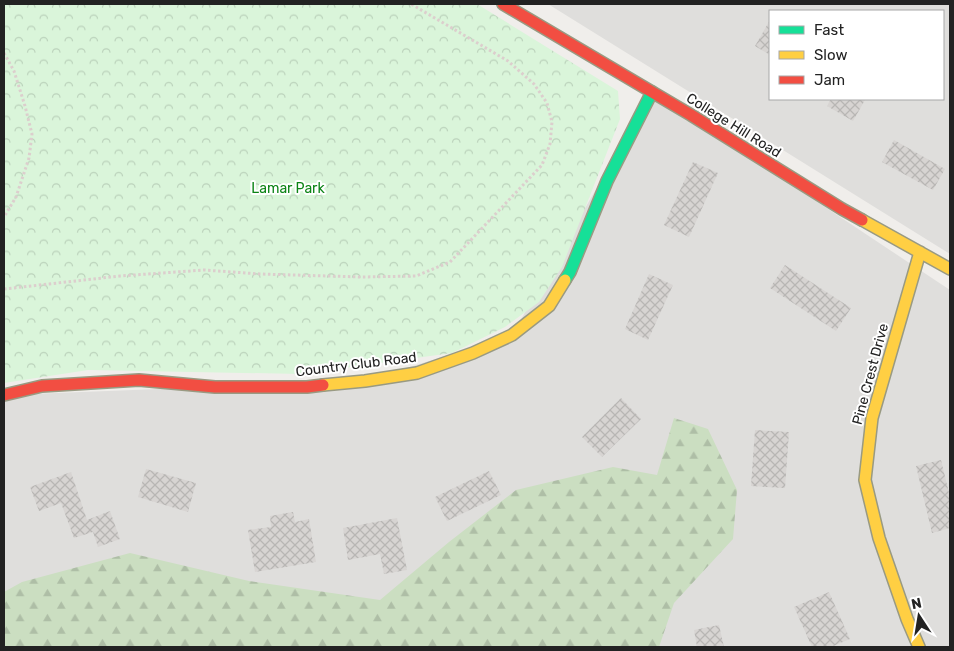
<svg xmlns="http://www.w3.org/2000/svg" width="954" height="651" viewBox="0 0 954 651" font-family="Rubik,sans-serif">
  <defs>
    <pattern id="forest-firs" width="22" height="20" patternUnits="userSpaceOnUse" patternTransform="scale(1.25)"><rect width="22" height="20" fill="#cbdec1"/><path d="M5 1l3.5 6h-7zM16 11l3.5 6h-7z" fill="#aebea6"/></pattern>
    <pattern id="park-crowns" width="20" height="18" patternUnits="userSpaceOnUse" patternTransform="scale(1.25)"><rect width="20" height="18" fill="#daf5da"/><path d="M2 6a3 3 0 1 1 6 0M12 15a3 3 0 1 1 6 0" fill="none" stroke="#bbd2bb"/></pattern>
    <pattern id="building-cross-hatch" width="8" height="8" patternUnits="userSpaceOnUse" patternTransform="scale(1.25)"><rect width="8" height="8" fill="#d7d4d2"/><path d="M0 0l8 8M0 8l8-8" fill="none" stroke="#b8b6b4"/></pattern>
  </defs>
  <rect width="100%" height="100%" fill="#f0eeeb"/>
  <path fill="#dfdedc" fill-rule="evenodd" d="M548,4h402v250zM770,11h173v88h-173z
    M652,92l298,198v357h-946v-252l361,-14 147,-46z"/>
  <path fill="url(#forest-firs)" d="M674,418l34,11 29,61 -4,49 -59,64 -15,44h-655v-55l18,-10 108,-29 119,28 131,19 69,-58 67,-52 97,-23 44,8z"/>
  <path fill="url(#park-crowns)" d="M4,4h473l141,87 2,28 -58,148 -23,35 -34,25 -53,26 -151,21 -213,-4 -84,13z"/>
  <path fill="url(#building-cross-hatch)" d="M770,20v35l-15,-9z
    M831,99h32l2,1 -12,21 -26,-15z
    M894,140l51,29 -12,21 -51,-28z
    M693,162l25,11 -29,64 -25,-12z
    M785,265l66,43 -15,23 -66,-43z
    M649,274l24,11 -25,55 -23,-11z
    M621,398l20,21 -39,38 -20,-20z
    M755,430l34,2 -4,56 -34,-2z
    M941,460l9,37v31l-18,5 -16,-67z
    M146,469l50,14 -8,29 -50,-15z
    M489,471l12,24 -54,26 -12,-24z
    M71,472l16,48 23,-9 10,28 -22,8 -5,-15 -19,6 -13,-35 -22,8 -9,-24z
    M293,512l2,10 14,-3 7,43 -61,10 -7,-42 23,-3 -1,-11z
    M397,518l10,52 -23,4 -4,-20 -32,6 -5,-32z
    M829,592l21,47 -19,8h-19l-18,-40z
    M719,625l5,22h-27l-3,-17z"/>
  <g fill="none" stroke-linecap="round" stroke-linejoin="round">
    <defs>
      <path id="fast" d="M565,280l5,-8 37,-91 45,-89"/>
      <path id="slow" d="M862,220l88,49
        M323,385l42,-4 52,-8 56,-20 39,-18 37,-29 16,-26
        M919,647l-12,-28 -28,-81 -14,-58 7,-62 48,-166"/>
      <path id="jam" d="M503,4l188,111 151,94 20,11
        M4,395l38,-9 97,-6 76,7h92l16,-2"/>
    </defs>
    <use href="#fast" stroke="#999a82" stroke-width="14"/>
    <use href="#slow" stroke="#999a82" stroke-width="14"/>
    <use href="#jam" stroke="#999a82" stroke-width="14"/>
    <path stroke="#dccecd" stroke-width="3" stroke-dasharray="2.5 2.5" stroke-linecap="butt" d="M4,53l10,18 11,35 7,28 -3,24 -13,39 -12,20
      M4,289l116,-13 84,-6 56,4 102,3 54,-1 34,-14 92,-97 8,-21 2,-22 -5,-19 -13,-19 -26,-23 -97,-57"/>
    <use href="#fast" stroke="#16e098" stroke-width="11"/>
    <use href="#slow" stroke="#ffcf43" stroke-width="11"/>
    <use href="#jam" stroke="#f24e42" stroke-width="11"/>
  </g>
  <g text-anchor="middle" stroke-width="4" stroke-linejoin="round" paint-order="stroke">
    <g font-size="14" fill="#222" stroke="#fff">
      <text transform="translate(734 125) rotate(32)" y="5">College Hill Road</text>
      <text transform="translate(356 364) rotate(-7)" y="5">Country Club Road</text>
      <text transform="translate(870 374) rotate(-75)" y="5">Pine Crest Drive</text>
    </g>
    <g font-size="14" fill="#0c8416" stroke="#fff">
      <text x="288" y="193">Lamar Park</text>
    </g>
  </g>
  <rect width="954" height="651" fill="none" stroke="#222222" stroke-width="10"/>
  <rect x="769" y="10" width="175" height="90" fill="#ffffff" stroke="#a7a7a7"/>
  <rect x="779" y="26" width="25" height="8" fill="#16e098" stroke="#a7a7a7"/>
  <text x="814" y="35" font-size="15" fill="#222222">Fast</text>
  <rect x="779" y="51" width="25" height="8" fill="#ffcf43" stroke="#a7a7a7"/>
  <text x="814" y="60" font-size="15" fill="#222222">Slow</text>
  <rect x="779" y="76" width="25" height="8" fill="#f24e42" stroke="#a7a7a7"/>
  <text x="814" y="85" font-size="15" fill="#222222">Jam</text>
  <g transform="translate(919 616) rotate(348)" stroke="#ffffff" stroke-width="4" paint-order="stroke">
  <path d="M0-4L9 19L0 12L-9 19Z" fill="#222222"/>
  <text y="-8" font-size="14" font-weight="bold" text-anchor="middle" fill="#222222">N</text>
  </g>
</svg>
